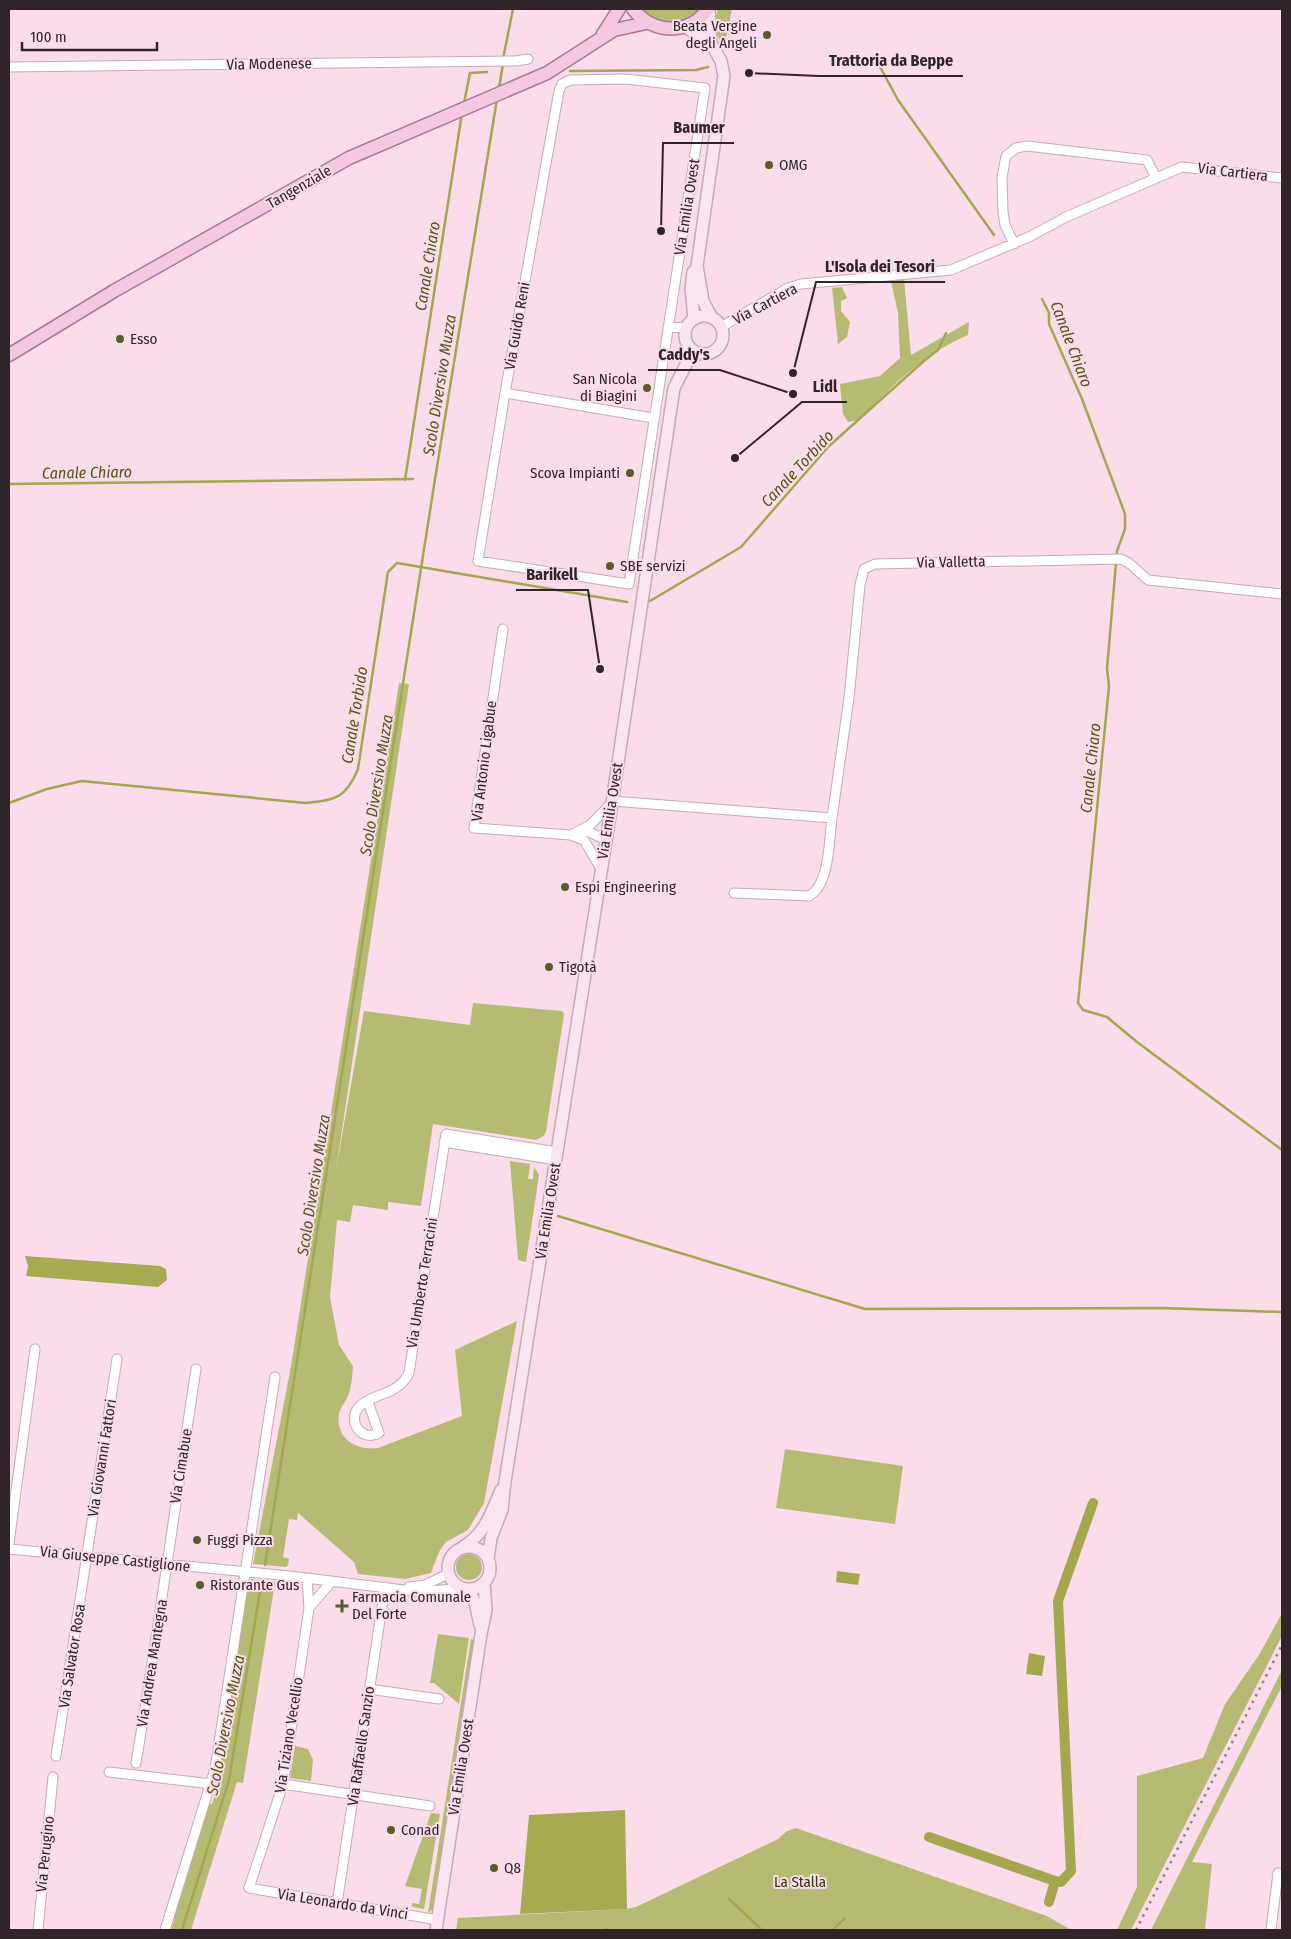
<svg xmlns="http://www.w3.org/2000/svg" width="1291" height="1939" viewBox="0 0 1291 1939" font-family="'Fira Sans Condensed',sans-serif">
  <rect width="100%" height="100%" fill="#fadceb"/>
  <path fill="#b6bb74" d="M641,9h59c-17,19 -42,18 -59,0z
    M718,9h14l-8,39c-8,-15 -12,-23 -6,-39z
    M904,279l7,76 58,-33 -1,13c-48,21 -73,49 -109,85l-11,2 -5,-8 -3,-30 40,-8 20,-18 -2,-45 -7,-32z
    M842,287l5,11 -6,3v10l9,11 -3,15 -9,7 -6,-56z
    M399,683l10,1 -73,486 28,-159 106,14 3,-22 89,8 2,3 -18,117 -2,5 -8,4 -103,-16 -12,82 -33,-4v8l-35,-5 -3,17 -13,-2 -7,77 9,48 14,21c-1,8 -1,19 -4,27 -2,8 -8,12 -10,21 -4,25 18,37 39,34l84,-32 -7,-66 62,-29 -33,182 -16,27 -22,12 -7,10 -8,21 -26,6 -47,-5 -4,-12 -56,-49 -1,7 -8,-1 -6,38 6,2 -1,6 -2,2 -33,-3 38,-198z
    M510,1161l20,3 -2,15h5l1,-12 5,8 -13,87 -8,-2z
    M785,1449l118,17 -8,58 -119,-16z
    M456 1567a13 13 0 1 1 26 0a13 13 0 1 1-26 0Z
    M251,1579l24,3 -32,201 -6,-1 -46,148h-20l4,-12 -3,-2 37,-112h3l7,-22v-4l-3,-1 31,-195z
    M1282,1613v23l-151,294h-14l20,-43v-111l66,-18 22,-54 34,-49z
    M438,1634l31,4 -10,66 -25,-21h-4z
    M471,1639l5,1 -42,268 -6,5z
    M1282,1670v16l-90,176 20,2 -7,66h-54z
    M295,1746l13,3 5,11 -2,21 -21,-3z
    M431,1813l9,1 -16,95 -12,-2v-4l7,1 3,-15 -17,-3z
    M796,1828l251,88 24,14h-615l2,-12 169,-9 9,-2 142,-68 9,-8z"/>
  <path fill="#a6ab52" d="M25,1256l135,10 6,3 1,11 -9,7 -132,-11 2,-10z
    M625,1810l2,99 -107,5 9,-99z"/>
  <path fill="#a3a84e" d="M837,1571l23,3 -2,11 -22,-3z
    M1029,1653l16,3 -3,20 -16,-2z"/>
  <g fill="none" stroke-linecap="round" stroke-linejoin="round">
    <path stroke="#a3a84e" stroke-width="2.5" d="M873,58l5,5 20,37 96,135
      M503,59l10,-50
      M570,71l126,-1 12,-3
      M499,88l4,-24
      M464,103l6,-30 17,-1
      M1042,299l7,14v11l33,75 43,115v15l-8,22 -10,118 2,17 -31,317 5,7 24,7 30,25 145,108
      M405,480l57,-367
      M9,484l404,-5
      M650,601l91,-54 87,-100 97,-87 13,-10 8,-17
      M9,803l38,-14 35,-8 224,22c30,-3 40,-5 52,-34l30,-197 9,-9 230,39
      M558,1216l307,93 296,-1 121,4
      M265,1565l170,-1086 62,-380
      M729,1899l33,31
      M607,1929v1
      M182,1930l47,-150 33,-201
      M833,1930l12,-12"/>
    <path stroke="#a3a84e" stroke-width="10" d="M929,1837l126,44
      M1049,1902l6,-21 6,1 10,-11 -13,-270 35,-98"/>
    <defs>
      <path id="street" d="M9,67l507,-6 12,-2
        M626,79l79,9 -76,496 -151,-23 27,-168 54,-302 3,-7 8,-4z
        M1014,244l-9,-19 -2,-13 -1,-35 4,-21 10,-8 11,-2 120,14 9,18
        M668,327l18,1
        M721,327l67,-39 13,-4 150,-14 80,-34 35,-19 116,-50 100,11
        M505,393l148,25
        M503,629l-29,199 97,7 13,5 17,29
        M612,801l220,17 17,-120 11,-113 4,-16 11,-5 246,-5 8,4 19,17 134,14
        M580,831h7l19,9
        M571,835l19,-10 22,-22
        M734,893l75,3c21,-11 20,-57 23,-78
        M444,1142l112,18
        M368,1402l11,31c-18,10 -34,-14 -18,-28 16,-13 37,-10 48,-32l37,-239 111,18
        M9,1543l26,-194
        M9,1549l281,27 130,16 42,-4
        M307,1579l2,29 -26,176 -34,104 189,32
        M409,1587l16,-2 23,-11
        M309,1608l23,-27
        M369,1689l70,10
        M56,1756l61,-397
        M136,1763c22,-131 40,-263 60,-394
        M109,1772l103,12
        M283,1784l147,22
        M337,1904l48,-317
        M38,1930l15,-153
        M165,1930l50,-161 60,-392
        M1271,1930l7,-57"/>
      <path id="secondary" d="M709,9l2,34 10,18 3,15 -27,190 6,35 9,17
        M685,27l26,16
        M693,272l-2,17 3,30
        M685 335a19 19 0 1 1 38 0a19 19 0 1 1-38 0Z
        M448 1568a21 21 0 1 1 42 0a21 21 0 1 1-42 0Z
        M463,1547c23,-14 28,-34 38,-57
        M488,1559l3,-21 11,-28 3,-28 107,-679 62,-415 19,-37
        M468,1589l7,13 5,23
        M436,1930l45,-296 5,-24 -2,-27"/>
      <path id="primary" d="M633,9c20,25 55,27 75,0
        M603,34l16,-25
        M9,355l105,-64 235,-133 198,-85 67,-43 32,-7"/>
    </defs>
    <use href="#street" stroke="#c6a9b7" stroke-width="11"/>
    <use href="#secondary" stroke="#c6a9b7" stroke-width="14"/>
    <use href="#primary" stroke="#ac7794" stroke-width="15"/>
    <use href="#street" stroke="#fff" stroke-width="9"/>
    <use href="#secondary" stroke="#fae4f0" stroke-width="11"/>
    <use href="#primary" stroke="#f5c8e1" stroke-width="12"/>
    <path stroke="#947f8a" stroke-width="2.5" stroke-dasharray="2.5 5" stroke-linecap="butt" d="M1136,1930l146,-285"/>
  </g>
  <g fill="#595c29" stroke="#fadceb" stroke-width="2">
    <circle cx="767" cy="35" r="5"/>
    <circle cx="769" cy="165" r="5"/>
    <circle cx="120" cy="339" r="5"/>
    <circle cx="647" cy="388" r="5"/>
    <circle cx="630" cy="473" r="5"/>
    <circle cx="610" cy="566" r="5"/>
    <circle cx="565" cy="887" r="5"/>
    <circle cx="549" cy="967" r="5"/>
    <circle cx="197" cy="1540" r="5"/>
    <circle cx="200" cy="1585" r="5"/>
    <path d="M339.5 1598.5h5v5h5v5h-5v5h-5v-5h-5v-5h5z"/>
    <circle cx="391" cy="1830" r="5"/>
    <circle cx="494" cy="1868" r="5"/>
  </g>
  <g text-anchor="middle" stroke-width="4" stroke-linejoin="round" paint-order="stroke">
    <g font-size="15" fill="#2f242a" stroke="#fadceb" text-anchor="start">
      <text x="757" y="31" text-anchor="end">Beata Vergine<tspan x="757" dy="17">degli Angeli</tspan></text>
      <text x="779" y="170">OMG</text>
      <text x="130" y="344">Esso</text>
      <text x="637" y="384" text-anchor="end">San Nicola<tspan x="637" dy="17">di Biagini</tspan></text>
      <text x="620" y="478" text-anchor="end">Scova Impianti</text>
      <text x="620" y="571">SBE servizi</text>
      <text x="575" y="892">Espi Engineering</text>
      <text x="559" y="972">Tigotà</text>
      <text x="207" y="1545">Fuggi Pizza</text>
      <text x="210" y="1590">Ristorante Gus</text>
      <text x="352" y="1602">Farmacia Comunale<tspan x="352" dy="17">Del Forte</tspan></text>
      <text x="401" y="1835">Conad</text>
      <text x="504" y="1873">Q8</text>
    </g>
    <g font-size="15" fill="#2f242a" stroke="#fadceb">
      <text transform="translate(269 64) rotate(-1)" y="5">Via Modenese</text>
      <text transform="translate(1233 172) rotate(7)" y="5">Via Cartiera</text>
      <text transform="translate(299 187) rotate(-30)" y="5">Tangenziale</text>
      <text transform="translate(687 207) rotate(-81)" y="5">Via Emilia Ovest</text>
      <text transform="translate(765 304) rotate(-28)" y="5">Via Cartiera</text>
      <text transform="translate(517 326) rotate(-80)" y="5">Via Guido Reni</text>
      <text transform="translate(951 562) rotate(-1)" y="5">Via Valletta</text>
      <text transform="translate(484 761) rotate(-83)" y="5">Via Antonio Ligabue</text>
      <text transform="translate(610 811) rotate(-81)" y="5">Via Emilia Ovest</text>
      <text transform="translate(548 1211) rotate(-81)" y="5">Via Emilia Ovest</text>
      <text transform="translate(422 1283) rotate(-81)" y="5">Via Umberto Terracini</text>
      <text transform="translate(102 1458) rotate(-81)" y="5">Via Giovanni Fattori</text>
      <text transform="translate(181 1466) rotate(-81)" y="5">Via Cimabue</text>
      <text transform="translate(115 1559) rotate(6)" y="5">Via Giuseppe Castiglione</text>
      <text transform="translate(72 1656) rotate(-81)" y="5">Via Salvator Rosa</text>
      <text transform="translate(152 1663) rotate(-81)" y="5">Via Andrea Mantegna</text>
      <text transform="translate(289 1735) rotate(-81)" y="5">Via Tiziano Vecellio</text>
      <text transform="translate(361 1746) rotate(-82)" y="5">Via Raffaello Sanzio</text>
      <text transform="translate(461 1767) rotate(-81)" y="5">Via Emilia Ovest</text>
      <text transform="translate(45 1854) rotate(-84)" y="5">Via Perugino</text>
      <text transform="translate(343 1904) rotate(9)" y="5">Via Leonardo da Vinci</text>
    </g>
    <g font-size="15" fill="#34360f" stroke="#fadceb">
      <text x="800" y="1887">La Stalla</text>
    </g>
    <g font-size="16" font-style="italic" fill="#535614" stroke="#fadceb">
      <text transform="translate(427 266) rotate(-81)" y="6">Canale Chiaro</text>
      <text transform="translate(1072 344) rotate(69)" y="6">Canale Chiaro</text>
      <text transform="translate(439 385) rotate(-81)" y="6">Scolo Diversivo Muzza</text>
      <text transform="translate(797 468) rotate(-47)" y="6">Canale Torbido</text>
      <text transform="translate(87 472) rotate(-1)" y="6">Canale Chiaro</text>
      <text transform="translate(354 715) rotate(-81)" y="6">Canale Torbido</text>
      <text transform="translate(1090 768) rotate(-84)" y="6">Canale Chiaro</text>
      <text transform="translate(376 785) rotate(-81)" y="6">Scolo Diversivo Muzza</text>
      <text transform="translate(313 1185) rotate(-81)" y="6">Scolo Diversivo Muzza</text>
      <text transform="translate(225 1725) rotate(-79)" y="6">Scolo Diversivo Muzza</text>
    </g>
  </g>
  <path fill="none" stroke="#2f242a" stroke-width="2" d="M749 73L819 76H963M661 231L663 143H734M793 373L816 282H945M793 394L720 370H648M735 458L802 402H847M600 669L588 590H516"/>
  <g fill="#2f242a" stroke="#fadceb" stroke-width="2">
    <circle cx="749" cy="73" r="5"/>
    <circle cx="661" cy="231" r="5"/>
    <circle cx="793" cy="373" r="5"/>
    <circle cx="793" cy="394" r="5"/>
    <circle cx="735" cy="458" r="5"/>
    <circle cx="600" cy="669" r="5"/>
  </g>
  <g font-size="16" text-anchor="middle" font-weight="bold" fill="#2f242a" stroke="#fadceb" stroke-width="4" stroke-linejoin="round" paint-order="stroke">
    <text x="891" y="66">Trattoria da Beppe</text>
    <text x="699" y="133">Baumer</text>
    <text x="880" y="272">L'Isola dei Tesori</text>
    <text x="684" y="360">Caddy's</text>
    <text x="825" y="392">Lidl</text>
    <text x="552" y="580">Barikell</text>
  </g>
  <rect width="1291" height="1939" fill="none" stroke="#2f242a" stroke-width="20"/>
  <path d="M22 42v8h135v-8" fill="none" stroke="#2f242a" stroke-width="2.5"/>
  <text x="30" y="42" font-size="15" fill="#2f242a" stroke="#fadceb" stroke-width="4" paint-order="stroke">100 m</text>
</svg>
